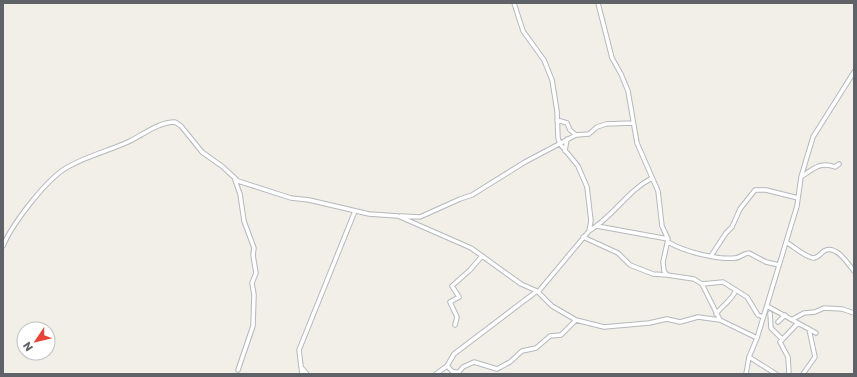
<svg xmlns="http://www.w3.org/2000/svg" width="857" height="377" viewBox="0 0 857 377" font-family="Poppins,sans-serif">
  <rect width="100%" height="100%" fill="#f1efe8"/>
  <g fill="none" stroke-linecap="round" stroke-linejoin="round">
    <defs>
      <path id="street" d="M514,3l9,28 21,29 8,20 5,31 1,27 2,6 18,22 9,21 4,34 -2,10 -51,61
        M598,3l14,55 9,16 7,17 9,52 21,48 4,35 6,13 -5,23 1,9 3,4 27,4 8,5 18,36 37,18
        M557,120l10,3 3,7 6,5
        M565,151l2,-12
        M801,177c12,-8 20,-16 34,-10l4,-3
        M235,180l5,14 4,27 10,27 -1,7 3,18 -4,10 2,12 -1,31 -15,44
        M401,216l19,1 40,-18 12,-4 53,-33 51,-27 13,-1 8,-7 9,-3 27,-1
        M597,226l71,13
        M589,231c25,-15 38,-40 63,-53
        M583,237l35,16 12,12 23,9 14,1
        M668,242c15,9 48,18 67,16 5,0 9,-5 14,-5l17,9 13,3
        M786,242c7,4 20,16 28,16 5,-1 7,-5 10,-7 12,-7 24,13 30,20
        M3,246c9,-22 43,-66 63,-78 20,-12 43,-17 64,-27 14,-7 29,-19 45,-19l6,4 21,26 21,15 15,14 53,17 18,2 60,14 29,2 73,32 50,36 16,7 15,15 24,14 28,7 45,-4 18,-4 13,3 18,-5 22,3
        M711,256l15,-23 6,-6 8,-18 15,-19h11l32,8
        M702,284l21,-2 24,15 11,18 5,2
        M767,306l49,27
        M770,313l1,15 11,11
        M716,314c7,-9 16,-14 20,-24
        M793,319l11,-6 11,-1 9,-4 18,1 12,4
        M778,322l7,-7
        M455,325l2,-8 -7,-15 9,-5 -7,-11 18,-16 12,-14
        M749,357l27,17
        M447,366l6,6h6l4,-5 11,-5 23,7 13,-7 12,-11 14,-3 14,-12 11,-1 15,-15
        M301,367l6,7
        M302,374l-3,-24 56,-139
        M436,374l11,-8 7,-12 83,-63
        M746,374l3,-17 8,-19 40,-132 4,-29 12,-40 41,-65
        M789,374l-1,-17 -8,-15 18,-19
        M803,374l12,-17 -6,-28"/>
    </defs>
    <use href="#street" stroke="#b5b8bc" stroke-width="5.5"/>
    <use href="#street" stroke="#fff" stroke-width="3.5"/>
  </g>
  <rect width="857" height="377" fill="none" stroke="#5f6368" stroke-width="8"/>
  <g transform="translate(36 341) rotate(235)"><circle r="19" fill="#ffffff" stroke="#bfc1c3"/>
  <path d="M0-3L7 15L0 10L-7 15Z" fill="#ea4335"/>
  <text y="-6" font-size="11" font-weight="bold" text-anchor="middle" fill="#5f6368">N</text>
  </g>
</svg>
